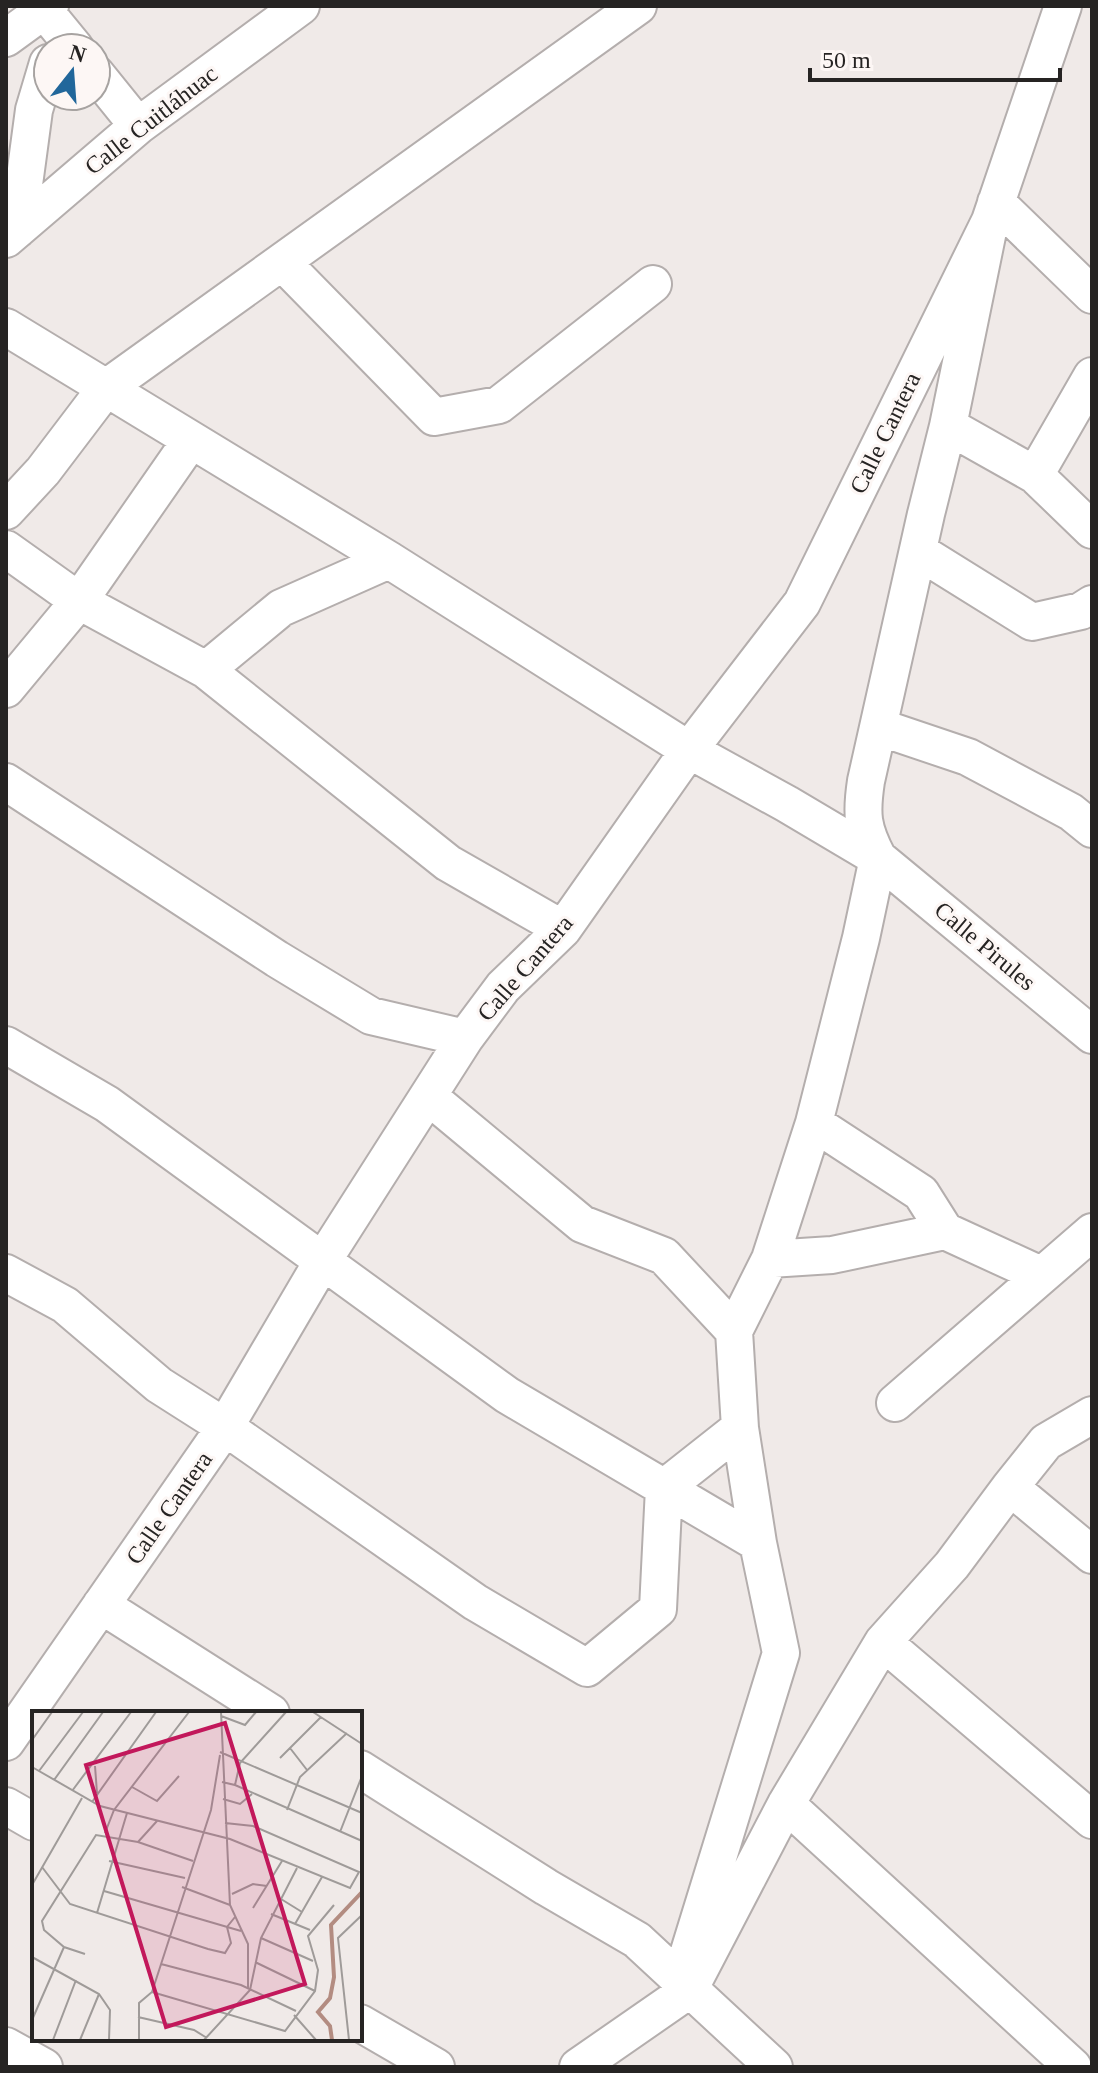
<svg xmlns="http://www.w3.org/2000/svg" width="1098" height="2073" viewBox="0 0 1098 2073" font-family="Georgia,serif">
  <rect width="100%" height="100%" fill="#f0eae8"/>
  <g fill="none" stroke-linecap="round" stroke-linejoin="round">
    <defs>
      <path id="minor" d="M44,10l31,38
        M6,38l44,-32
        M96,74l42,52
        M996,202l96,93
        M18,229l16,-119 14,-47
        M6,239l132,-113 163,-120
        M282,262l152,155 65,-12 154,-121
        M6,327l383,233 300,190 98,54 91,54 214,177
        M948,426l87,49 57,-99
        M1035,475l57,55
        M6,511l37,-40 63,-83 532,-382
        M6,549l73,52 127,69 242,193 115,66
        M918,551l114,71 49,-11 11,-7
        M206,670l75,-62 108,-48
        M6,689l73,-88 112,-161
        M879,727l89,30 103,55 21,17
        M6,782l271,177 94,57 94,22
        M878,858c-16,-30 -17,-44 -12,-77l60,-267 22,-88 42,-205 73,-215
        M6,1045l101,59 400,291 251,148
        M428,1096l154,128 82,32 70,75
        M814,1123l107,70 24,38
        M770,1259l62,-4 113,-24 96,44
        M6,1273l59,32 94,80 66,42 250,175 112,66 71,-59 6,-121 76,-60
        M895,1403l197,-171
        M1010,1487l82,68
        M101,1605l170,108
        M883,1642l209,178
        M6,1742l219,-315 97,-165 143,-224 38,-51 60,-58 126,-179 113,-147 188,-382
        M360,1769l186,118 91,53 137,127
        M786,1804l287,263
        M6,1806l28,16
        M680,1981l101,-328 -23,-110 -18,-115 -6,-97 36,-72 44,-136 47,-185 17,-80
        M360,2023l76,44
        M6,2046l38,21
        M578,2067l111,-77 97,-186 97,-162 69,-77 58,-78 36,-45 46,-27"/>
    </defs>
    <use href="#minor" stroke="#b4aead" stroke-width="40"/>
    <use href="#minor" stroke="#fff" stroke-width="36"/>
  </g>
  <g text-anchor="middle" stroke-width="6" stroke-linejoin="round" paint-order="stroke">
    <g font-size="24" fill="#262423" stroke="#fdf7f5">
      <text transform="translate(151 120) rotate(-38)" y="8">Calle Cuitláhuac</text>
      <text transform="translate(885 433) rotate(-64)" y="8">Calle Cantera</text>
      <text transform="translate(985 946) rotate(40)" y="8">Calle Pirules</text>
      <text transform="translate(525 968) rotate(-49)" y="8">Calle Cantera</text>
      <text transform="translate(169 1508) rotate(-55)" y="8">Calle Cantera</text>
    </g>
  </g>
  <g transform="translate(32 1711)">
    <rect width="330" height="330" fill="#f0eae8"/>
    <path fill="none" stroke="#b38c81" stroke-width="4" d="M300,329l-2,-14 -12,-14 12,-14 4,-21 -3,-52 31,-33"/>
    <path fill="none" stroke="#9f9b99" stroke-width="2" d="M189,1l9,193 18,39v45M281,1l49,32M189,5l24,9 11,-13M0,29l20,-28M258,37l17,22M188,41l142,61M248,47l41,-41M63,55l2,27M0,56l68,39 130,33 120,49 9,-16 -106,-46 -28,-3M7,60l44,-59M22,69l49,-68M190,71l13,3 5,-22 46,-51M203,74l127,56M100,76l25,14 22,-25M40,80l59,-79M191,88l17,5 12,-10M60,91l64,-90M255,99l13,-33 47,-44M308,121l22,-56M73,122l9,-23 75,-98M106,131l19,-21M77,150l76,17M10,156l28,37 138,45 17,4 6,-10 -4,-16 8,-10M0,174l50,-87M150,176l48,18M72,180l137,40M200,183l21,-10 14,2M249,188l21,13M221,197l29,-47M65,202l30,-100M239,203l39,16M263,213l27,-47M229,227l52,23M53,243l-21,-7 -20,-17 -2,-9 54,-86 42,7 55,19M0,246l67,37 11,16 -1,30M223,251l60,29M129,253l80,21 55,26M120,281l133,39 30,-40 3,-21 -10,-34 26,-31M262,304l22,25M106,306l56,13 13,8M0,309l32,-73M21,329l23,-60M48,329l19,-46M107,329v-37l13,-11 59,-182 9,-55M172,329l46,-50 11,-52 36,-70M317,329l-11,-102 24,-23"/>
    <path fill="#c2185b" fill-opacity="0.15" stroke="#c2185b" stroke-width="4" d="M193,12l80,261 -139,43 -80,-262z"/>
    <rect width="330" height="330" fill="none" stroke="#262423" stroke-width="4"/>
  </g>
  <rect width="1098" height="2073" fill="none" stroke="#262423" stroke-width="16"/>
  <g transform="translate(72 72) rotate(17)"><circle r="38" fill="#fdf7f5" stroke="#a7a3a1" stroke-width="2"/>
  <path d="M0-6L14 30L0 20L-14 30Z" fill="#21679b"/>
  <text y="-12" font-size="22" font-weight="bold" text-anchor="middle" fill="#262423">N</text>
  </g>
  <path d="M810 68v12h250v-12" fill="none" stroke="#262423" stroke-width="4"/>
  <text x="822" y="68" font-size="24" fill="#262423" stroke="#fdf7f5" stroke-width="6" paint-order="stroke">50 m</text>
</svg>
